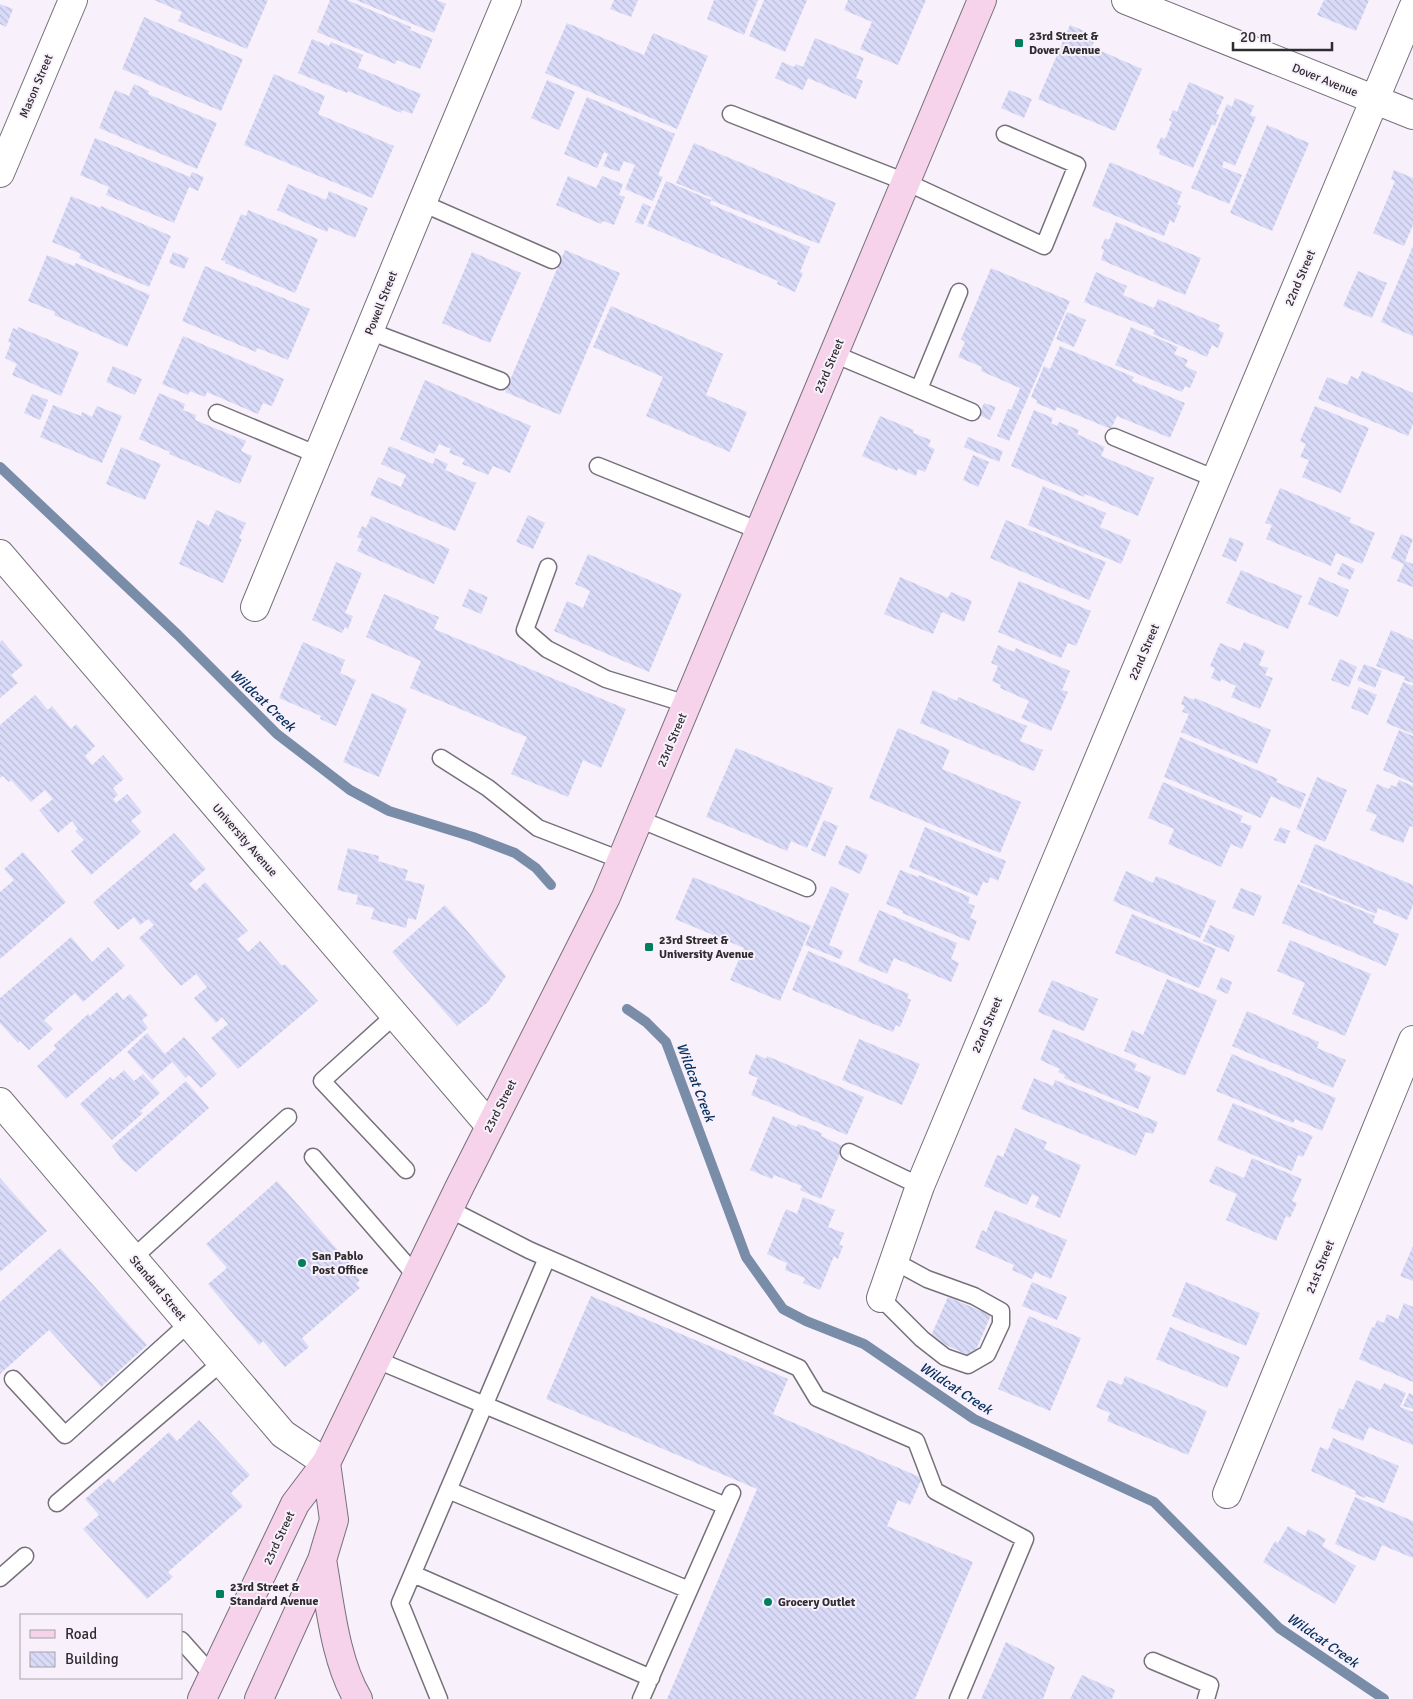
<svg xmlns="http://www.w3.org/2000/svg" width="1413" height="1699" viewBox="0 0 1413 1699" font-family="Signika,sans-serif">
  <defs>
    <pattern id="building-back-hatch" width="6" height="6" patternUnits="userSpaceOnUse" patternTransform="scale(1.25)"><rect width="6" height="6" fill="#dadbf8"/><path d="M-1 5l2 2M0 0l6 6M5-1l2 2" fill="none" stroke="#bbbcd5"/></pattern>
  </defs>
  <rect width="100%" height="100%" fill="#f8f1fc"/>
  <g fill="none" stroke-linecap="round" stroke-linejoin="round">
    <path stroke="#798da9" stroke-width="10" d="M0,467l178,168 99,99 73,56 39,21 84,26 42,16 21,15 15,17
      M627,1009l19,13 20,20 80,215 37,52 23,12 58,23 110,75 180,83 125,126 105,71"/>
  </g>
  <path fill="url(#building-back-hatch)" d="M154,0h114l-21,49 -69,-28 4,-9z
    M330,0h17l64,27 -1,3 23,9 -13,30 -23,-9 -2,4 -78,-32z
    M356,0h81l9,4 -12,29z
    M614,0h24l-7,17 -21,-8z
    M714,0h44l-14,35 -37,-16z
    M764,0h43l-22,52 -36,-16z
    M848,0h78l-28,65 -38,-16 12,-27 -28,-12z
    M1324,0h45l-13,31 -39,-16z
    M0,4l13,5 -7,18 -6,-3z
    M144,17l99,42 -22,52 -99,-42z
    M567,23l77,32 9,-22 55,23 -31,73 -132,-56z
    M1070,25l26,11 -4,11 50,22 -27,62 -77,-32z
    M815,38l49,20 -8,20 7,3 -7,18 -48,-21 -5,12 -28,-12 7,-16 12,5 2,-3 7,3z
    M312,39l17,7 2,-4 32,13 -5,13 63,26 -9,20 -10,-4 -1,3 -53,-22 -1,2 -49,-20z
    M274,74l51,22 -7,18 76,32 -22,52 -128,-53z
    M547,80l28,12 -16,38 -28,-12z
    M1189,82l35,15 -8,17 3,1 -4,11 -3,-2 -19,44 -34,-14 1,-4 -4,-2 5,-11 4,2 7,-17 -3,-2 4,-10 4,2z
    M134,84l15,7 -1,3 69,29 -20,46 -98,-41 16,-38 14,6z
    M1009,90l23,9 -8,19 -23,-10z
    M587,97l88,37 -17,41 5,2 -10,24 -28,-12 10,-24 -11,-4 -5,11 -16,-6 5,-12 -4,-2 -7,16 -33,-14z
    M1235,98l19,8 -4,9 6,2 -21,49 -11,-5 -2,6 20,8 -13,29 -38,-16 36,-84 5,3z
    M1267,125l42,18 -37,88 -42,-18z
    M95,138l95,39 2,-5 12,5 -6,14 -9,-4 -15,36 -68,-28 3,-8 -29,-12z
    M694,143l142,60 -17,41 -108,-44 1,-2 -36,-15z
    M1110,162l72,30 -5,12 4,2 -7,17 -4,-3 -6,16 -72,-30z
    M1394,170l19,8v47l-9,21 -31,-13 22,-52 -4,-2z
    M568,176l28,12 6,-12 21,8 -4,11 6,2 -11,28 -11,-4 -2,3 -45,-19z
    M666,181l45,19 -1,4 100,43 -10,25 3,1 -8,19 -18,-8 1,-3 -131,-55z
    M288,184l38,16 3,-9 39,17 -13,30 -26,-11 -2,5 -50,-22z
    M71,196l29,12 1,-2 70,30 -22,51 -70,-29 2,-4 -29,-12z
    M643,203l8,4 -8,18 -8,-3z
    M248,210l70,29 -23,54 -70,-30 1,-2 -5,-1 20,-46 5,2z
    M1116,222l85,36 -16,37 -84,-35 3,-10 -3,-2 4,-10 4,2z
    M1413,246v90l-32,-14z
    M565,250l55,23 -60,142 -55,-23z
    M173,252l16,6 -5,11 -15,-6z
    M472,252l49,21 -31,70 -48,-20z
    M47,255l27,11 2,-3 74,32 -23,52 -73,-32 1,-3 -27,-11z
    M205,266l105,43 -22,51 -31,-12 -1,4 -74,-31z
    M991,268l79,33 -61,140 -12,-5 11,-27 3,1 9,-22 -39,-17 1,-4 -24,-10 7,-15 -4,-3z
    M1358,271l29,12 -15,35 -29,-12z
    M1096,272l31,14 -4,9 31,13 4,-9 62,26 -2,5 6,3 -6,15 -6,-3 -5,12 -54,-23 2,-4 -71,-28z
    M611,306l112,48 -17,41 41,17 -17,40 -84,-36 17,-39 -70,-30z
    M1067,312l19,8 -12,27 -18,-8z
    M18,327l61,25 -18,44 -49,-21 5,-11 -12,-6 6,-15 -3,-1 5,-14 4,2z
    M1131,327l47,20 -4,7 14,6 -3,6 12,6 -7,16 -5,-2 -3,6 -67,-27z
    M183,336l101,43 -12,27 -9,-3 -5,11 -51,-22 -2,5 -15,-6 -2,4 -26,-11z
    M1060,346l74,31 -2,4 53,22 -15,35 -53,-22 -6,13 -54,-22 -2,4 -19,-8 1,-3 -6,-3 13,-31 6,3z
    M113,366l29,13 -7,16 -29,-13z
    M1362,371l51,22v31l-5,12 -90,-37 9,-22 20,8 4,-9 7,3z
    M425,380l106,46 -21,47 -17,-7 -5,9 -26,-11 3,-5 -16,-6 2,-4 -12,-5 -5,10 -34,-15z
    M159,393l26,11 -2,6 13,5 -1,5 51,21 -5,10 11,5 -12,28 -71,-30 1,-2 -31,-13z
    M32,394l16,6 -8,20 -16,-7z
    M984,403l12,4 -6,13 -11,-5z
    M53,405l28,11 1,-4 10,5 5,-11 25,10 -20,47 -62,-26z
    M1315,406l54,22 -28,65 -39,-16 7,-17 -9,-3 6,-13 -6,-3z
    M1034,410l19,8 -2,5 6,3 2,-4 20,8 -2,4 28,13 -4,9 53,22 -16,38 -53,-22 -1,3 -73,-31z
    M880,416l34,14 -1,3 18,7 -3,6 7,3 -10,23 -7,-3 -2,7 -18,-8 -1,3 -35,-15z
    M968,437l35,14 -4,11 -35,-15z
    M389,446l44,18 2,-6 13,6 -3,6 31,13 -21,48 -85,-36 8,-18 23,10 5,-12 -25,-11z
    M121,447l40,17 -16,36 -39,-16z
    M973,455l16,7 -11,25 -15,-7z
    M1043,486l63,27 -6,14 31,13 -10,24 -93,-39z
    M1280,488l71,30 -2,4 26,11 -13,31 -26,-11 -5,13 -65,-27 6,-14 -7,-2z
    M216,510l30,13 -7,15 3,1 -19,44 -44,-19 18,-44 12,6z
    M528,515l17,8 -12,26 -17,-7z
    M371,516l79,33 -16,35 -77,-33 5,-12 -5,-2 5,-11 4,2z
    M1006,520l100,42 -17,38 -99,-42z
    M1401,534l12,5 -8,22 8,3v23l-16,-6 7,-17 -13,-6z
    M1230,537l14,6 -8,19 -14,-6z
    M588,554l94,40 -33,78 -95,-41 13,-30 16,7 7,-17 -15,-7z
    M336,562l26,11 -17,40 8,3 -5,13 -3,-2 -3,6 -30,-13z
    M1342,563l13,6 -5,11 -13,-6z
    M1241,570l61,26 -14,33 -62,-26z
    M900,577l48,21 3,-6 21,9 -8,21 -22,-10 -9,22 -49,-20z
    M1319,577l30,13 -11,27 -30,-13z
    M1019,581l72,30 -15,35 -8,-3 -7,15 -63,-26z
    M469,589l19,8 -7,17 -19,-8z
    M384,594l55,23 -5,12 192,80 -25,59 -18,-8 -15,37 -57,-23 16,-37 -117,-49 11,-27 -55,-24z
    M1391,630l22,10v43l-9,-3 1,-3 -29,-11z
    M2,640l21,25 -12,10 7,8 -18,15v-56z
    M303,642l42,18 -5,13 16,7 -20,46 -16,-7 1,-3 -42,-18z
    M1244,642l21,9 -6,14 9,3 -3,7 8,3 -13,31 -29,-12 5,-11 -15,-7 -1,3 -9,-4 4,-10 -5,-2 10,-23 20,8z
    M998,645l16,7 2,-4 54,23 -8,19 6,2 -17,39 -30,-13 8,-17 -29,-13 1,-3 -9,-4 6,-15 -7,-3z
    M1340,659l17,8 -8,20 -18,-7z
    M1364,664l18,7 -7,17 -18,-8z
    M1403,682l10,4v48l-27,-11z
    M1359,687l18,8 -9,20 -17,-7z
    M933,690l24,11 1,-4 69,29 -7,15 23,9 -9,21 -114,-48z
    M372,693l35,16 -28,68 -36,-15z
    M35,695l13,15 4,-4 19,23 5,-5 19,22 -10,10 7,9 11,-10 21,24 -11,9 5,7 -5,4 3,4 11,-9 15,18 -11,9 10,11 -50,43 -20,-24 13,-11 -9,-9 3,-2 -6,-8 -14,12 -19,-23 14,-11 -8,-9 -14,12 -20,-22 -2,2 -6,-6 -3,2v-53z
    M1184,696l10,4 1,-2 76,32 -14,34 -76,-32 8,-18 -7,-2 3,-6 -4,-2z
    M898,728l52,22 -8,19 79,33 -21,51 -131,-55z
    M1399,730l14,6v47l-30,-13z
    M1180,737l98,42 -2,3 30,12 -6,15 -29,-13 -10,22 -97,-41z
    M736,748l97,40 -26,60 -16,-7 -4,10 -81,-34z
    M1317,777l30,13 -22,52 -29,-13z
    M1399,780l14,6v41l-3,-1 -7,17 -33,-13 7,-15 -11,-4 11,-27 12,5 2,-4 5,2z
    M1163,782l80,34 -3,6 12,4 -10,23 -11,-5 -10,23 -53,-23 6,-15 -26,-11z
    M824,820l14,6 -13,31 -14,-7z
    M925,827l81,34 -8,20 -8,-4 -2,6 -5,-1 -6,14 -68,-29z
    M1280,827l10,4 -5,13 -11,-4z
    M174,833l32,36 -17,15 7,7 9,-9 43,49 -11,8 11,13 12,-11 22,25 3,-2 33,37 -80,68 -27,-31 17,-14 -6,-7 -6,6 -22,-25 13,-11 -11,-13 -15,12 -42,-48 15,-13 -6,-6 -8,6 -6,-8 -16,13 -25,-28z
    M1315,844l98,41v20l-6,15 -29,-12 -2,6 -76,-32z
    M846,845l22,10 -8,19 -22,-10z
    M348,848l31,8 -1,5 30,9 -3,10 20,5 -9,35 -8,-2 -2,10 -35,-9 3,-11 -18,-4 2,-9 -21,-5z
    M23,852l43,50 -66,57v-67l14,-12 -10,-11z
    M900,870l18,7 1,-2 51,22 -2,6 7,3 -5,12 7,3 -8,20 -67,-28 1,-2 -17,-7z
    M1126,871l27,12 3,-7 60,25 -16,37 -87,-37z
    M693,877l118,49 -31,75 -50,-21 14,-32 -69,-29z
    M1298,884l77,32 -2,7 26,11 -13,32 -104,-43z
    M831,886l18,8 -20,51 14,6 -3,8 -35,-14z
    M1241,888l21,8 -8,20 -22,-8z
    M445,905l61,71 -18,26 -31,24 -65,-74z
    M879,910l78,33 -6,16 8,4 -8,19 -57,-24 -7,16 -29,-13z
    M1132,914l84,35 -17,39 -84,-35z
    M1210,925l25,11 -6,16 -26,-11z
    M71,937l21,25 16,-15 17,19 -42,36 -8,-9 -31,27 9,9 -24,21 -9,-9 -2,2 -18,-20v-25z
    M1290,940l81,34 -26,62 -53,-22 13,-31 -28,-12z
    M808,951l101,43 -2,4 4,2 -11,27 -4,-2 -3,7 -101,-42z
    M1221,977l11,5 -4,12 -12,-5z
    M1167,979l50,21 -32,76 -61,-25 8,-21 11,5z
    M1052,980l46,19 -14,32 -46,-19z
    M117,992l6,8 7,-6 18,21 -6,5 6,8 -82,71 -29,-33 19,-17 -2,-4 34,-31 2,2z
    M1247,1011l72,31 -2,6 29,12 -13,28 -101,-42z
    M1053,1029l84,35 -3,6 17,7 -13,32 -74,-31 1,-3 -7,-3 2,-3 -20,-9z
    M147,1033l18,21 19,-17 33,37 -16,14 -12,-13 -3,3 -14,-16 -20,18 -25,-28z
    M859,1039l61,25 -18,41 -60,-25z
    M756,1054l10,5 1,-3 97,41 -17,38 -96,-40 7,-17 -10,-4z
    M1232,1054l104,44 -14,33 -27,-12 -2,4 -77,-32z
    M124,1070l10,11 9,-7 17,19 -20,18 3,2 -31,27 -32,-36 30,-27 3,3z
    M1034,1078l19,8 2,-6 103,42 -5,12 -7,-2 -10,24 -115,-47z
    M186,1081l23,27 -73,64 -14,-12 -10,-14z
    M1233,1103l80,33 -10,21 -5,-2 -6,16 -75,-31z
    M773,1116l24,11 1,-3 24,9 -1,3 22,10 -22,53 -21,-9 2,-4 -28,-11 -2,4 -22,-9z
    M1015,1128l32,14 -3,7 37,16 -21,53 -25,-11 4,-10 -7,-3 -5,11 -43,-19 13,-31 6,2z
    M1252,1158l50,21 -10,22 5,2 -7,15 -4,-2 -10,25 -50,-21 11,-26 -28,-12 7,-16 28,12z
    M0,1178l47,53 -47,41z
    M277,1181l74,84 -3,2 12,13 -4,4 4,4 -58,50 7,9 -24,20 -22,-26 -4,4 -51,-61 19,-16 -21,-24z
    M803,1197l32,13 -7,17 16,6 -5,12 4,1 -5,13 -4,-3 -14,34 -17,-7 2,-5 -20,-8 2,-7 -20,-9 19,-45 11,5z
    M995,1210l72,30 -16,39 -16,-7 -3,7 -20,-9 2,-5 -39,-17 7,-18 4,2z
    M1413,1246v35l-13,-5z
    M60,1248l87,97 -46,42 -52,-57 -49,44v-72z
    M1032,1282l35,15 -10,23 -35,-14z
    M1186,1282l74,31 -14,33 -74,-30z
    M591,1296l197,83 -15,35 149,64 -12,27 -12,-5 -11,26 86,36 -58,137h-248l90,-210 -211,-90z
    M948,1297l43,18 -18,42 -43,-19z
    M1404,1303l9,4v75l-54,-23 13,-32 2,1 3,-8 7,3 3,-9 11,5z
    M1029,1316l52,22 -31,73 -52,-22z
    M1170,1327l70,30 -13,31 -71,-29z
    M1125,1376l82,35 -19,44 -81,-34 3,-8 -14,-6 12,-27 14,5z
    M1356,1380l25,10 3,-7 22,10 -6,14 13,5v33l-44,-18 -6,14 -32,-13 8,-20 4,2z
    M1409,1393l4,2v14l-10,-3z
    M199,1420l51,55 -19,18 12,13 -75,66 5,5 -26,22 -64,-70 16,-14 -14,-16 24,-21 4,5 56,-51 8,9z
    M1333,1438l66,28 -15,37 -18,-7 -1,2 -10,-4 1,-3 -45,-20 9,-24 8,3z
    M1355,1497l58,24v37l-31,-13 -7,16 -40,-17z
    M1288,1526l17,10 3,-7 18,10 -4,7 34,20 -21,38 -72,-42 12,-21 3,2z
    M1006,1642l49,25 -12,32h-62z
    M1082,1675l33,15 -3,9h-42z"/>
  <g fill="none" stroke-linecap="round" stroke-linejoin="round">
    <defs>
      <path id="lane" d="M731,114l175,68 138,64 33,-81 -72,-31
        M422,203l130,57
        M369,331l132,50
        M834,354l138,58
        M919,389l40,-97
        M217,413l101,42
        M1114,437l102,42
        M598,466l162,65
        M548,567l-23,63 22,19 59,30 81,25
        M441,758l47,30 50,40 83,32
        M639,819l168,69
        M395,1015l-73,66 84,89
        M849,1152l71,34
        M313,1157l104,120
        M449,1209l80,41 270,118 18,30 99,43 19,50 90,48 -67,160
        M133,1258l155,-141
        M881,1298l41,41 23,18 23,8 19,-11 14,-30v-13l-27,-15 -47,-17 -33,-18
        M377,1360l349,146
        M13,1379l52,56 124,-112
        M448,1490l241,100
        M57,1503l165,-141
        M413,1574l238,104
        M0,1578l25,-22
        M181,1640l32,36
        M1153,1661l57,24 -4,14
        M439,1699l-39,-96 147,-345
        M641,1699l91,-206"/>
      <path id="street" d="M1126,0l287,115
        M0,173l73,-173
        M0,554l490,572
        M255,607l167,-404 85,-203
        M0,1102l283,332 43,29
        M881,1298l39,-112 493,-1178
        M1227,1494l186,-454"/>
      <path id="secondary" d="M322,1560c8,44 13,101 36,139
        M202,1699l93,-195 31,-41 133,-275 147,-291 376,-897
        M259,1699l63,-139 12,-40 -8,-57"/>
    </defs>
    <use href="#lane" stroke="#76707a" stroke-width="19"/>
    <use href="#street" stroke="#76707a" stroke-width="30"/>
    <use href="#secondary" stroke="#76707a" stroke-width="30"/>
    <use href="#lane" stroke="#fff" stroke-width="16"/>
    <use href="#street" stroke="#fff" stroke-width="28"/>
    <use href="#secondary" stroke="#f7d3eb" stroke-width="28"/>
  </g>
  <g fill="#007f5f" stroke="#f8f1fc" stroke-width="2">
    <rect x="1014" y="38" width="10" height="10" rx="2.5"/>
    <rect x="644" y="942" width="10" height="10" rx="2.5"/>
    <circle cx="302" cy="1263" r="5"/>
    <rect x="215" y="1589" width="10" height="10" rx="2.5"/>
    <circle cx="768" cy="1602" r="5"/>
  </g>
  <g text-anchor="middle" stroke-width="4" stroke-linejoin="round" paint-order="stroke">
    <g font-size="12" font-weight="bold" fill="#2f2c30" stroke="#f8f1fc" text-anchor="start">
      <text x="1029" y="40">23rd Street &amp;<tspan x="1029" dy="14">Dover Avenue</tspan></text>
      <text x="659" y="944">23rd Street &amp;<tspan x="659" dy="14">University Avenue</tspan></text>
      <text x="312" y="1260">San Pablo<tspan x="312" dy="14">Post Office</tspan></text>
      <text x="230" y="1591">23rd Street &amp;<tspan x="230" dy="14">Standard Avenue</tspan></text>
      <text x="778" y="1606">Grocery Outlet</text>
    </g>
    <g font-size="12" fill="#2f2c30" stroke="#f8f1fc">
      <text transform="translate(1325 80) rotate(22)" y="4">Dover Avenue</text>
      <text transform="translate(36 86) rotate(-67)" y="4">Mason Street</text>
      <text transform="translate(1300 278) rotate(-67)" y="4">22nd Street</text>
      <text transform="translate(381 303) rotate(-68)" y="4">Powell Street</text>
      <text transform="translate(829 366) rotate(-67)" y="4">23rd Street</text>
      <text transform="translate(1144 652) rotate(-67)" y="4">22nd Street</text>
      <text transform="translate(672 740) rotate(-67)" y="4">23rd Street</text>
      <text transform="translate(245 840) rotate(49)" y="4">University Avenue</text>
      <text transform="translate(987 1025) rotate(-67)" y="4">22nd Street</text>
      <text transform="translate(500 1106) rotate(-63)" y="4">23rd Street</text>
      <text transform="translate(1320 1267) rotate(-68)" y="4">21st Street</text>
      <text transform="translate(158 1288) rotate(50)" y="4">Standard Street</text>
      <text transform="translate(279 1538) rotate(-65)" y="4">23rd Street</text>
    </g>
    <g font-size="14" font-style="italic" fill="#073160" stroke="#f8f1fc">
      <text transform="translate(263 700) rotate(43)" y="5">Wildcat Creek</text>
      <text transform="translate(696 1082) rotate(69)" y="5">Wildcat Creek</text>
      <text transform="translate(956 1388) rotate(33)" y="5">Wildcat Creek</text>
      <text transform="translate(1323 1640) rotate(35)" y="5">Wildcat Creek</text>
    </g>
  </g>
  <rect x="20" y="1614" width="162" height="65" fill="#f8f1fc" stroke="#a8a2aa"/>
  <rect x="30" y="1630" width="25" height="8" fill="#f7d3eb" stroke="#a8a2aa"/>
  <text x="65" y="1639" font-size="15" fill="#2f2c30">Road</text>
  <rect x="30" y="1652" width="25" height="15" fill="url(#building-back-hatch)" stroke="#a8a2aa"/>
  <text x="65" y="1664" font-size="15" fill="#2f2c30">Building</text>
  <path d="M1233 42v8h99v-8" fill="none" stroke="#2f2c30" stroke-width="2.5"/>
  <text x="1240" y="42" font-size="15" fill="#2f2c30" stroke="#f8f1fc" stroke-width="4" paint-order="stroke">20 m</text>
</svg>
